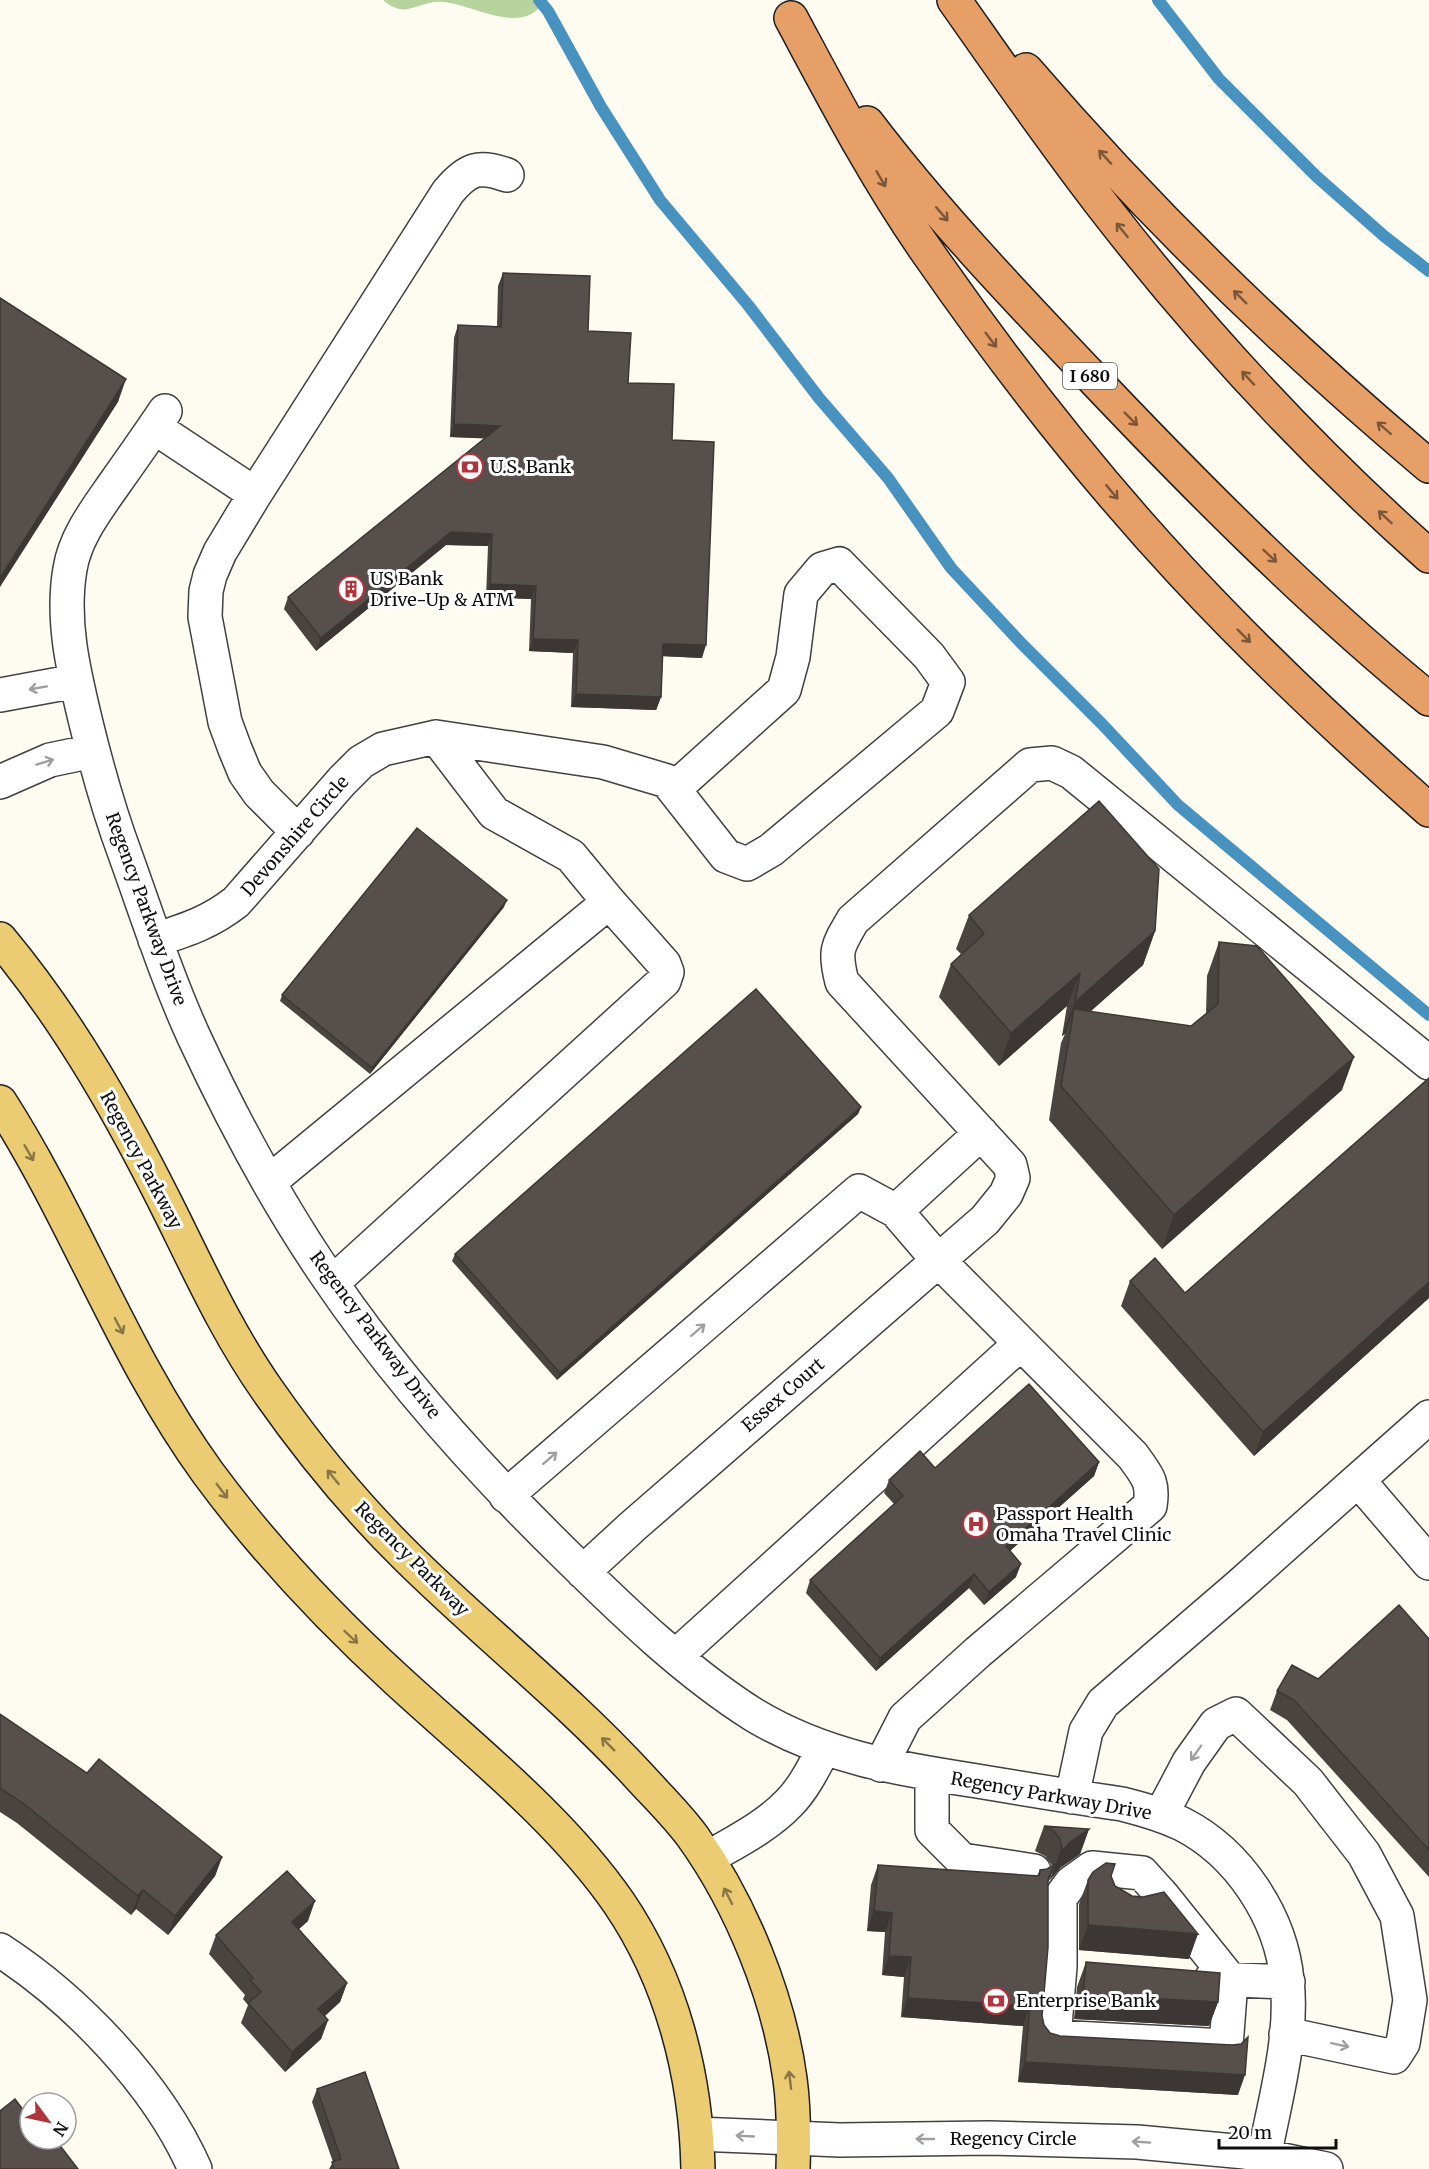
<svg xmlns="http://www.w3.org/2000/svg" width="1429" height="2169" viewBox="0 0 1429 2169" font-family="Merriweather,serif">
  <rect width="100%" height="100%" fill="#fefbf1"/>
  <path fill="#b7d49e" d="M383,0h162c-21,38 -72,4 -102,2 -26,-2 -36,19 -60,-2z"/>
  <g fill="none" stroke-linecap="round" stroke-linejoin="round">
    <path stroke="#4892c0" stroke-width="12" d="M539,0l9,11 53,96 59,93 88,105 71,93 69,80 63,90 70,75 81,81 76,81 251,210
      M1158,0l61,79 97,97 68,60 45,35"/>
    <defs>
      <path id="minor" d="M165,411c-16,24 -33,48 -50,72 -18,26 -40,54 -45,86 -9,52 4,104 16,154 11,45 23,88 39,131 22,61 42,124 69,183 38,82 82,164 133,239 69,102 153,195 241,281 57,56 118,115 186,158 70,42 144,54 223,66 48,8 97,16 145,23 20,5 41,11 60,20 57,29 99,93 105,156 7,61 -15,129 -25,189
        M154,427l101,67
        M0,695l76,-14
        M0,782l50,-22 43,-9
        M298,832l-39,-39 -14,-20 -10,-24 -10,-27 -20,-105 1,-26 4,-16 10,-23 35,-58 193,-302c20,-24 31,-27 59,-17
        M155,940c31,-10 54,-17 81,-38l106,-121 19,-19 22,-13 53,-12 167,25 64,19 59,75 21,8 24,-14 166,-139 11,-29 -19,-26 -90,-92 -17,5 -21,25 -8,63 -9,33 -110,99
        M269,1182l340,-280
        M896,1211l85,-78
        M332,1283l332,-302 3,-9 -3,-8 -55,-62 -38,-46 -77,-43 -58,-76
        M1429,1417l-71,63 71,83
        M506,1496l353,-305 37,20 42,49 195,196c14,20 21,25 17,50l-172,146 -73,66 -24,47
        M583,1572l50,-46 352,-306 21,-26 7,-16 -3,-13 -168,-183c-8,-31 -5,-35 11,-62l177,-155 22,-2 19,9 358,291
        M676,1656l344,-312
        M932,1774v56l30,30 72,11
        M1072,1797l14,-66 17,-28 136,-117 119,-106
        M1161,1815l28,-53 27,-38 20,-10 72,68 56,72 33,62 13,84 -7,43 -9,14 -108,-23
        M708,1858c27,-16 58,-31 81,-55 15,-15 25,-36 35,-55
        M1092,1868l50,5 20,22 69,86 -5,65 -172,-9 6,-70v-69l11,-15z
        M0,1950c77,50 158,135 195,219
        M1211,1979l77,3
        M697,2134l143,6 149,-2 148,4 108,10 81,17"/>
      <path id="major" d="M0,939c71,85 125,182 174,281 29,59 56,117 94,171 42,60 88,116 140,167 75,74 158,139 230,217 18,20 39,40 55,62 48,67 86,160 97,242 4,29 4,60 3,90
        M0,1102c77,120 124,256 208,371 56,76 120,144 190,208 74,68 163,138 221,222 53,78 77,172 79,266"/>
      <path id="highway" d="M954,0c50,71 99,142 152,210 97,125 205,241 323,346
        M791,18c43,80 85,161 137,235 77,111 161,219 253,318 78,84 162,163 248,239
        M1026,70c123,143 259,275 403,396
        M867,123c67,88 144,169 220,249 108,114 220,227 342,327"/>
    </defs>
    <use href="#minor" stroke="#414141" stroke-width="36"/>
    <use href="#major" stroke="#1f1f1f" stroke-width="36"/>
    <use href="#highway" stroke="#1f1f1f" stroke-width="36"/>
    <use href="#minor" stroke="#fff" stroke-width="33"/>
    <use href="#major" stroke="#ebcc73" stroke-width="33"/>
    <use href="#highway" stroke="#e69f66" stroke-width="33"/>
  </g>
  <path fill="#4a4440" d="M503,273l85,58 40,52 44,57 30,218 -39,-2 -2,41 -5,13 -85,-3 2,-54 -44,-2 2,-52 -45,-2 2,-51 -42,-1 -130,106 -32,-42 4,-12 197,-159 -35,-1 4,-99 4,-13 39,1 1,-40z
    M504,907l-134,167 -90,-73 2,-6z
    M969,915l186,16 -12,34 -53,47 101,14 15,-12 1,-38 12,-34 123,148 -180,159 -113,-129 12,-77 4,-9 -3,2 5,-30 -68,60 -60,-69 12,-33 10,-10 -5,-5z
    M1429,1078v220l-175,158 -133,-150 9,-25 55,12z
    M861,1107l-3,7 -301,266 -105,-119 3,-7z
    M1099,1462l-5,14 -84,75 6,26 -32,28 -15,-17 -93,83 -70,-78 4,-13 84,-76 -10,-11 5,-13 46,-12z
    M1429,1639v238l-142,-157 -17,-10 7,-19 41,-12z
    M0,1714l87,59 135,84 -7,19 -47,59 -32,-26 -5,6 -114,-92 -17,-11z
    M1044,1826l45,3 -9,25 -20,14 -10,12 2,-7v-3l-4,10 -6,136 2,9 6,8 188,62 -220,-13 5,-56 -122,-9 3,-40 -22,-2 3,-43 -18,-1 4,-46 7,-20 159,11 3,-6 7,-1 5,-3 -1,-2 -6,-8 -10,-5z
    M1111,1876l4,10 74,73 -110,-9v-46l9,-24z
    M308,1921l-9,8 48,54 -7,19 -15,14 3,4 -7,19 -36,33 -44,-49 7,-18 -5,-6 2,-4 -36,-41 7,-19z
    M1086,1962l132,40 -9,24 -135,-7 3,-32z
    M317,2089l82,80h-70l4,-7 -21,-60z"/>
  <path fill="#3c3734" d="M126,379l-8,23 -118,185v-9z
    M454,424l46,2 -4,13 -46,-2z
    M451,532l41,2 -4,12 -42,-1 -130,106 5,-13z
    M490,584l46,2 -5,13 -45,-2z
    M533,639l45,1 -5,13 -44,-2z
    M663,644l43,1 -4,13 -43,-2z
    M576,694l85,3 -5,13 -85,-3z
    M507,900l-3,7 -134,167 2,-6z
    M1155,931l-12,34 -73,64 4,-20 -9,25 -3,2 13,-34z
    M1080,973l-13,33 -68,60 12,-33z
    M1354,1057l-12,33 -180,159 12,-34z
    M861,1107l-3,7 -301,266 3,-7z
    M1429,1282v16l-175,158 9,-24z
    M1099,1462l-5,14 -93,83 5,-13z
    M1021,1564l-5,13 -32,28 5,-13z
    M974,1574l-5,14 -93,83 4,-13z
    M1089,1829l-9,25 -20,14 -10,12 9,-25 10,-12z
    M222,1857l-7,19 -47,59 7,-19z
    M143,1890l-7,19 -5,6 7,-19z
    M315,1901l-7,20 -23,20 7,-19z
    M874,1911l18,2 -7,19 -18,-1z
    M1088,1925l110,9 -9,25 -110,-9z
    M889,1956l22,1 -7,20 -22,-2z
    M347,1983l-7,19 -29,26 7,-19z
    M1083,1995l135,7 -9,24 -135,-7z
    M908,1998l122,8 -7,20 -122,-9z
    M328,2020l-7,19 -36,33 7,-20z
    M1025,2062l220,13 -7,20 -220,-13z"/>
  <path fill="#564f4b" stroke="#3c3734" stroke-width="1.5" d="M503,273l87,3 -2,55 43,2 -3,50 46,1 -2,56 42,2 -8,203 -43,-1 -2,53 -85,-3 2,-54 -45,-1 3,-53 -46,-2 2,-50 -41,-2 -130,106 -33,-41 212,-171 -46,-2 4,-99 43,2z
    M0,298l126,81 -126,199z
    M1099,801l60,68 -4,62 -80,71 5,-29 -69,60 -60,-69 33,-30 -15,-19z
    M417,828l90,72 -135,168 -90,-73z
    M1219,942l38,4 97,111 -180,158 -113,-129 13,-77 117,17 27,-22z
    M756,989l105,118 -301,266 -105,-119z
    M1429,1078v204l-166,150 -133,-151 25,-23 30,35z
    M1029,1384l70,78 -93,84 15,18 -32,28 -15,-18 -94,84 -70,-78 93,-84 -14,-16 31,-29 15,17z
    M1399,1605l30,34v211l-135,-150 -17,-9 15,-26 26,14z
    M0,1714l87,59 12,-14 123,98 -47,59 -32,-26 -5,6 -114,-92 -24,-16z
    M1044,1826l45,3 -20,14 -10,12 3,-6 -2,-10 -6,-8z
    M1106,1863l9,1 -4,12 4,10 17,10 11,1 21,-5 34,42 -110,-9v-45l5,-8z
    M878,1865l161,11 1,-6 7,-1 7,-4 -6,14v68l-6,69 2,9 6,8 10,3 172,9 9,-1 7,-7 -3,38 -220,-13 5,-56 -122,-8 3,-41 -22,-1 3,-43 -18,-2z
    M287,1871l28,30 -23,21 55,61 -29,26 10,11 -36,32 -44,-49 13,-11 -11,-12 3,-2 -37,-43z
    M1086,1962l134,11 -2,29 -135,-7z
    M365,2072l34,97h-65l-2,-7 9,-3 -24,-70z
    M15,2099l15,20v20h25l23,30h-78v-58z"/>
  <defs><path id="oneway-shaft" d="M-6 0H5M1.5-3L5.5 0L1.5 3" fill="none" stroke-width="1.6" stroke-linecap="round" stroke-linejoin="round" transform="scale(1.5)"/></defs>
  <g stroke="#7a563a">
    <use href="#oneway-shaft" transform="translate(1105 157) rotate(-133)"/>
    <use href="#oneway-shaft" transform="translate(881 179) rotate(60)"/>
    <use href="#oneway-shaft" transform="translate(942 214) rotate(49)"/>
    <use href="#oneway-shaft" transform="translate(1122 230) rotate(-129)"/>
    <use href="#oneway-shaft" transform="translate(1240 297) rotate(-135)"/>
    <use href="#oneway-shaft" transform="translate(991 340) rotate(53)"/>
    <use href="#oneway-shaft" transform="translate(1248 378) rotate(-133)"/>
    <use href="#oneway-shaft" transform="translate(1131 419) rotate(45)"/>
    <use href="#oneway-shaft" transform="translate(1384 428) rotate(-139)"/>
    <use href="#oneway-shaft" transform="translate(1112 492) rotate(50)"/>
    <use href="#oneway-shaft" transform="translate(1385 517) rotate(-137)"/>
    <use href="#oneway-shaft" transform="translate(1270 556) rotate(43)"/>
    <use href="#oneway-shaft" transform="translate(1244 636) rotate(45)"/>
  </g>
  <g stroke="#9f9f9f">
    <use href="#oneway-shaft" transform="translate(38 688) rotate(170)"/>
    <use href="#oneway-shaft" transform="translate(45 762) rotate(-17)"/>
    <use href="#oneway-shaft" transform="translate(698 1330) rotate(-41)"/>
    <use href="#oneway-shaft" transform="translate(550 1458) rotate(-41)"/>
    <use href="#oneway-shaft" transform="translate(1196 1753) rotate(125)"/>
    <use href="#oneway-shaft" transform="translate(1340 2045) rotate(12)"/>
    <use href="#oneway-shaft" transform="translate(745 2136) rotate(-177)"/>
    <use href="#oneway-shaft" transform="translate(925 2139) rotate(180)"/>
    <use href="#oneway-shaft" transform="translate(1141 2142) rotate(-176)"/>
  </g>
  <g stroke="#887646">
    <use href="#oneway-shaft" transform="translate(29 1153) rotate(60)"/>
    <use href="#oneway-shaft" transform="translate(119 1326) rotate(62)"/>
    <use href="#oneway-shaft" transform="translate(333 1477) rotate(-129)"/>
    <use href="#oneway-shaft" transform="translate(222 1491) rotate(53)"/>
    <use href="#oneway-shaft" transform="translate(351 1637) rotate(43)"/>
    <use href="#oneway-shaft" transform="translate(608 1744) rotate(-135)"/>
    <use href="#oneway-shaft" transform="translate(728 1896) rotate(-117)"/>
    <use href="#oneway-shaft" transform="translate(790 2080) rotate(-97)"/>
  </g>
  <defs>
    <symbol id="bank-ring" viewBox="-11 -11 22 22"><circle r="9.5" fill="#fff" stroke="#b1333b" stroke-width="1.5"/><path d="M-6-4H6V4H-6ZM0-2.3a2.3 2.3 0 1 0 0 4.6a2.3 2.3 0 1 0 0-4.6Z" fill="#b1333b"/></symbol>
    <symbol id="building-ring" viewBox="-11 -11 22 22"><circle r="9.5" fill="#fff" stroke="#b1333b" stroke-width="1.5"/><path d="M-4-6H4V6H1V3H-1V6H-4ZM-2.5-4.3h1.7v1.8h-1.7ZM.8-4.3h1.7v1.8H.8ZM-2.5-1h1.7V.8h-1.7ZM.8-1h1.7V.8H.8Z" fill="#b1333b"/></symbol>
    <symbol id="hospital-ring" viewBox="-11 -11 22 22"><circle r="9.5" fill="#fff" stroke="#b1333b" stroke-width="1.5"/><path d="M-5-5h3v3.5h4V-5h3V5h-3V1.5h-4V5h-3Z" fill="#b1333b"/></symbol>
  </defs>
  <g fill-rule="evenodd">
    <use href="#bank-ring" x="455" y="452" width="30" height="30"/>
    <use href="#building-ring" x="336" y="574" width="30" height="30"/>
    <use href="#hospital-ring" x="961" y="1509" width="30" height="30"/>
    <use href="#bank-ring" x="981" y="1986" width="30" height="30"/>
  </g>
  <g text-anchor="middle" stroke-width="6" stroke-linejoin="round" paint-order="stroke">
    <rect fill="#fff" stroke="#565656" stroke-width="1.5" x="1063" y="363" width="54" height="26" rx="4.5"/>
    <g font-size="16" font-weight="bold" fill="#0e0e0e">
      <text x="1090" y="382">I 680</text>
    </g>
    <g font-size="18" fill="#0e0e0e" stroke="#fff" text-anchor="start">
      <text x="490" y="473">U.S. Bank</text>
      <text x="370" y="585">US Bank<tspan x="370" dy="21">Drive-Up &amp; ATM</tspan></text>
      <text x="996" y="1520">Passport Health<tspan x="996" dy="21">Omaha Travel Clinic</tspan></text>
      <text x="1016" y="2007">Enterprise Bank</text>
    </g>
    <g font-size="18" fill="#0e0e0e" stroke="#fff">
      <text transform="translate(295 836) rotate(-49)" y="6">Devonshire Circle</text>
      <text transform="translate(146 909) rotate(70)" y="6">Regency Parkway Drive</text>
      <text transform="translate(141 1160) rotate(62)" y="6">Regency Parkway</text>
      <text transform="translate(375 1335) rotate(53)" y="6">Regency Parkway Drive</text>
      <text transform="translate(783 1395) rotate(-41)" y="6">Essex Court</text>
      <text transform="translate(412 1559) rotate(45)" y="6">Regency Parkway</text>
      <text transform="translate(1051 1796) rotate(10)" y="6">Regency Parkway Drive</text>
      <text x="1013" y="2145">Regency Circle</text>
    </g>
  </g>
  <g transform="translate(48 2121) rotate(123)"><circle r="28" fill="#ffffff" stroke="#9f9f9f" stroke-width="1.5"/>
  <path d="M0-4.5L10 22L0 15L-10 22Z" fill="#b1333b"/>
  <text y="-9" font-size="16" font-weight="bold" text-anchor="middle" fill="#0e0e0e">N</text>
  </g>
  <path d="M1219 2139v9h117v-9" fill="none" stroke="#0e0e0e" stroke-width="3"/>
  <text x="1228" y="2139" font-size="18" fill="#0e0e0e" stroke="#ffffff" stroke-width="4.5" paint-order="stroke">20 m</text>
</svg>
